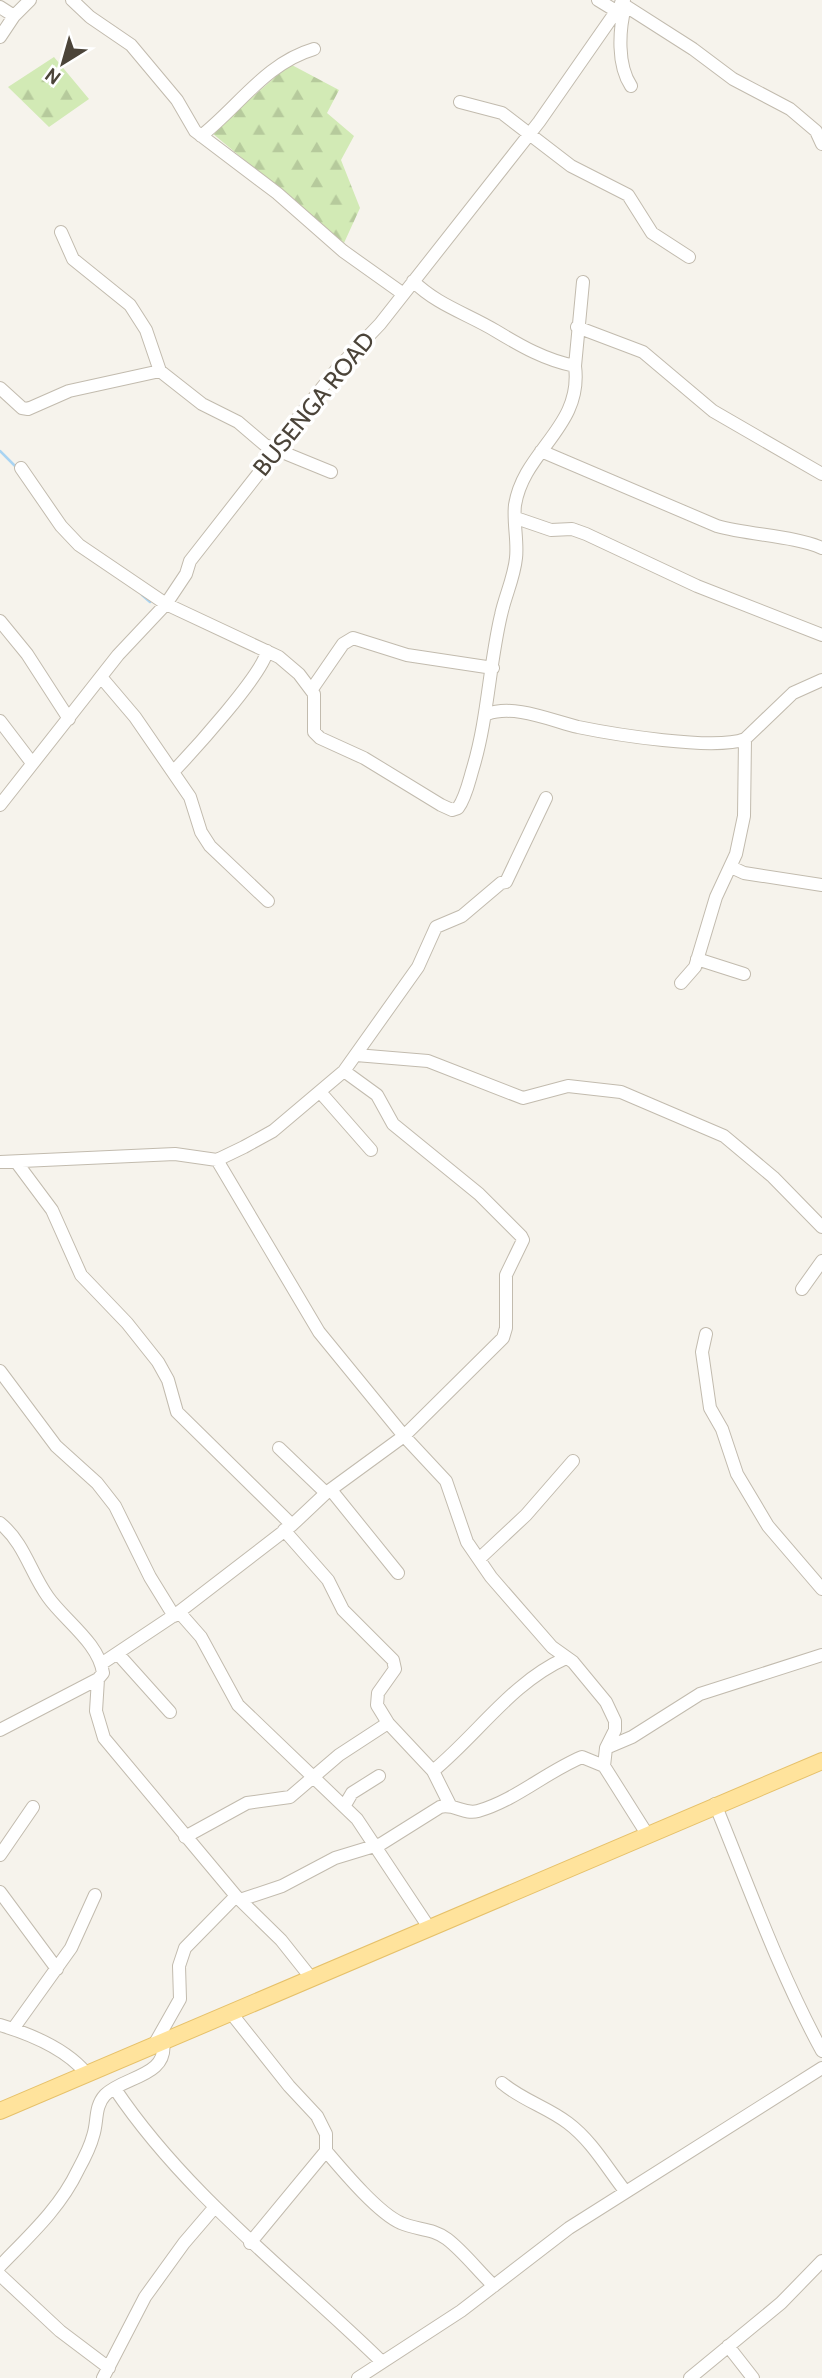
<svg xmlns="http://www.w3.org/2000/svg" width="822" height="2378" viewBox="0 0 822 2378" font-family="Cabin,sans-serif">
  <defs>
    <pattern id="forest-firs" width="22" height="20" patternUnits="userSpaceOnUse" patternTransform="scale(1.75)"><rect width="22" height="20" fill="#d2eab5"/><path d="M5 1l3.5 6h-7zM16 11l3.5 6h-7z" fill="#b6ca9c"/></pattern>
  </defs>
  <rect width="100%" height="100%" fill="#f6f3ec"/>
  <path fill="url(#forest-firs)" d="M54,57l35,42 -40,28 -41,-40z
    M290,64l49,26 -12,23 27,23 -13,24 19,48 -16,35 -132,-110z"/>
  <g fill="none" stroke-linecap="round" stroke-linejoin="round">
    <path stroke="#a9d4f2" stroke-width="2.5" d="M0,451l17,17
      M142,595l8,7"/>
    <defs>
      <path id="minor" d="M72,0l18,17 41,28 46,55 18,31 82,62 66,58 59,42
        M598,0l18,11
        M621,3l72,46 40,30 57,30 26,22 6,13
        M0,7l14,9
        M625,7c-6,23 -8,58 6,79
        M0,37l14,-21 16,-16
        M460,102l42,11 69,53 57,29 24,38 37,24
        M201,136c38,-30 65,-73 113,-87
        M61,232l12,27 57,46 16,25 14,41
        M577,327l66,25 70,59 109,63
        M575,366l8,-84
        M0,388l22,20 6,1 41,-18 91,-20 42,33 36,18 27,23 66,27
        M541,451l176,75c32,9 78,10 105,22
        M21,468l40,58 18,19 87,59 113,53 20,17 15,20v38l6,6 44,20 77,47 11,5 6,-2c8,-11 11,-27 15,-40 15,-50 16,-102 28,-153 4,-19 13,-37 15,-57 2,-17 -3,-36 -1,-53 9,-55 68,-78 60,-139 -30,-6 -54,-20 -79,-35 -28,-17 -59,-26 -83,-50
        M516,518l35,12 21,-1 14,5 111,52 125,49
        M0,621l27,33 42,65
        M101,677l34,40 55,80 11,35 9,14 58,55
        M312,689l31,-45 10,-6 54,17 86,13
        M487,714c27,-10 63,6 91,13 34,7 137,24 167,12
        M0,721l32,42
        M173,772c20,-21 90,-98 94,-121
        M0,805l118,-150 48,-51 20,-30 4,-13 72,-92 16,-26 59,-74 43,-45 159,-202 85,-122
        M731,867l13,6 78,12
        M697,959l47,15
        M681,983l14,-16 21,-70 20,-43 8,-38 1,-77 48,-46 29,-13
        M356,1055l72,6 95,37 45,-12 53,6 103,44 49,41 49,50
        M321,1093l50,57
        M217,1160l102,172 85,104 42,45 21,61 24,35 61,70 21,15 33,40 9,19v9l-9,18 -2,18
        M0,1162l175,-8 42,6 27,-13 29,-16 71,-60 74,-104 18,-40 26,-11 39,-33 5,-1 40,-84
        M17,1163l35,47 29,65 46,48 31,39 10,18 9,32 115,113
        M802,1289l20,-28
        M706,1334l-4,18 8,56 12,21 15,45 31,52 54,63
        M0,1371l56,75 41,37 18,23 35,71 24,39
        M279,1448l47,45
        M331,1490l67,83
        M0,1523c25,21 30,49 48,74 16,23 51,46 55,76l-5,6 -98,51
        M284,1530l44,50 15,30 50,50 2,9 -17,24 -1,12 11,18 45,48 17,34
        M479,1559l47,-44 47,-54
        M179,1612l22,25 37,68 119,114 73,110
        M118,1654l52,58
        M101,1664l78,-52 113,-87 34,-32 78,-57 99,-98 3,-10v-53l17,-35 -2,-4 -42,-42 -86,-70 -16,-29 -33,-24
        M98,1679l-2,32 8,27 132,158 45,44 31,39
        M606,1748l26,-11 68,-43 122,-39
        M433,1771c45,-37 79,-89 133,-113
        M715,1804c34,83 64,168 107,247
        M345,1805l7,-12 27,-17
        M185,1837l62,-34 43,-6 49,-42 49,-32
        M0,1855l33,-48
        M0,1892l57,77
        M240,1900l42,-14 53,-28 46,-14 59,-37c14,-4 24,8 38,4 38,-11 68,-39 104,-54l22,9 43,68
        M231,2013l58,73 28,30 9,18v17l-76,92
        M0,2025c30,9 66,24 86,48
        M13,2029l58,-81 24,-53
        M154,2045l26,-46 -1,-33 6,-18 51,-52
        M502,2083c20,17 45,24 66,40 24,18 39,45 57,68
        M115,2089c72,107 175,183 267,273
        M326,2151c17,20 52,62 75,72 15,7 32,5 46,16 17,13 31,32 47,47
        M0,2266c29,-30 60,-58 78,-96 6,-11 12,-22 15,-34 5,-14 1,-29 12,-41 19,-19 64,-18 58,-54
        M0,2275l60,56 49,37
        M728,2346l25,32
        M103,2378l42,-81 39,-54 30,-35
        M358,2378l103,-67 108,-83 253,-160
        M690,2378l91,-75 41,-42"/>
      <path id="major" d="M0,2111l822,-350"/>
    </defs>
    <use href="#minor" stroke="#c2bbae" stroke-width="14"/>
    <use href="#major" stroke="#e6c16a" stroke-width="18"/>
    <use href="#minor" stroke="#fff" stroke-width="12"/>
    <use href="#major" stroke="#ffe39c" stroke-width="16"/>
  </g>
  <g text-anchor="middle" stroke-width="7" stroke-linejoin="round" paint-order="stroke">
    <g font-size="24" fill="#4b4439" stroke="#fff">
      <text transform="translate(314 404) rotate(-51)" y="8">BUSENGA ROAD</text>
    </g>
  </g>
  <g transform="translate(63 63) rotate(217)" stroke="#ffffff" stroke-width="5" paint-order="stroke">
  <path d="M0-5L12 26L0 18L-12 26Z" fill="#4b4439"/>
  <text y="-10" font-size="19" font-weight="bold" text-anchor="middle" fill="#4b4439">N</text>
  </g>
</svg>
